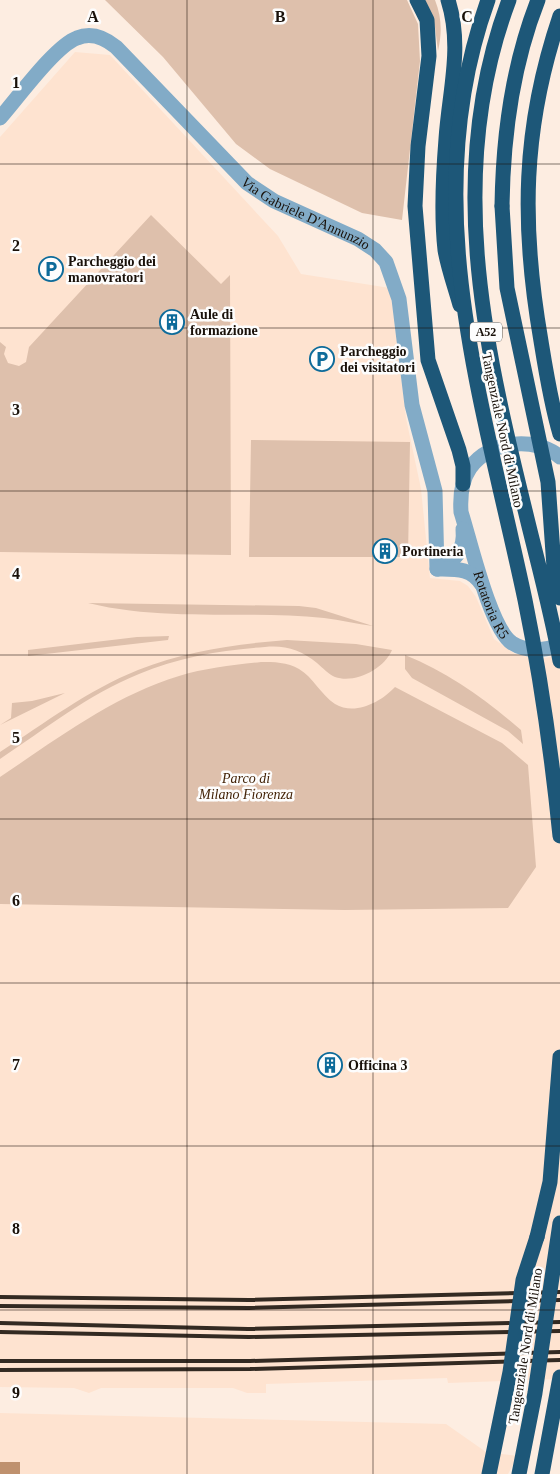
<svg xmlns="http://www.w3.org/2000/svg" width="560" height="1474" viewBox="0 0 560 1474" font-family="'Times New Roman',serif">
  <rect width="100%" height="100%" fill="#fdede1"/>
  <path fill="#fee3d0" d="M75,52l35,3 168,181 23,38 89,14 16,130 15,71 9,89 30,3 8,5 8,11 18,42 21,15 26,5 19,-4v724l-112,4 -1,-5 -181,6v9h-19l-14,-5h-132l-12,5 -15,-5 -74,-1v-1250z
    M0,1413l446,11 40,28 32,4 -10,18h-508z"/>
  <path fill="#dec0ac" d="M105,0h302l11,24 2,37 -18,159 -40,-7 -92,-44 -34,-25 -73,-87z
    M425,0h10c7,18 7,33 3,51l-3,-24z
    M151,215l70,69 9,-9 1,280 -231,-3v-210l6,5 -2,7 4,9 11,3 7,-4 3,-15z
    M251,440l159,2 -2,115h-159z
    M88,603l211,3 17,2 57,18c-16,-2 -33,-6 -49,-8 -79,-8 -158,4 -236,-15z
    M169,636l-1,4 -140,16v-6l109,-13z
    M287,640l69,4 36,6c-8,19 -37,34 -57,27 -7,-3 -12,-9 -18,-14 -16,-13 -32,-18 -52,-16 -43,3 -86,10 -126,27 -50,20 -94,55 -139,85v-7c45,-29 88,-62 138,-82 48,-19 98,-26 149,-30z
    M405,655c44,18 80,44 116,75l2,14 -15,-13 -96,-53 -7,-9z
    M261,662c12,0 27,0 38,7 14,8 22,26 36,35 20,12 46,-2 60,-17l107,56 26,22 8,102 -28,41 -163,2 -345,-6v-127c57,-38 113,-81 179,-101 26,-8 54,-11 82,-14z
    M65,693l-65,32 11,-7 1,-15 20,-2z"/>
  <path fill="#bf916e" d="M0,1462h20v12h-20z"/>
  <g fill="none" stroke-linecap="round" stroke-linejoin="round">
    <g stroke="#82abc7" stroke-width="15">
      <path id="s1" d="M0,118c17,-19 55,-72 77,-80 14,-6 28,0 39,9l131,136 27,18 84,38 17,11 11,12 13,37 13,106 23,86 2,78"/>
      <path id="s2" d="M560,457c-24,-21 -71,-17 -90,11 -9,13 -10,29 -9,44 9,28 29,116 51,131 14,9 33,8 48,2"/>
      <path d="M437,569c19,-8 28,-19 26,-40"/>
      <path d="M439,569c17,0 33,-1 43,16"/>
    </g>
    <path stroke="#1d5778" stroke-width="15" d="M417,0l10,20 2,36 -11,90 -3,60 13,154 31,90 4,16v18
      M448,0c15,47 1,92 -2,139 -3,37 -5,75 -1,111 3,18 10,37 15,55
      M560,16c-38,112 -39,209 -19,325 5,31 10,63 19,93
      M502,206c1,-71 10,-140 36,-206
      M537,1237l13,-55 10,-125
      M542,1474l18,-97"/>
    <path stroke="#332a22" stroke-width="4" d="M0,1297l249,3 311,-8
      M0,1306l249,2 311,-8
      M0,1323l248,6 312,-7
      M0,1332l249,5 311,-6
      M0,1361h250l310,-9
      M0,1370l250,-1 310,-9"/>
    <path stroke="#1d5778" stroke-width="15" d="M488,0c-73,202 -5,401 37,600 16,78 27,157 35,236
      M509,0c-64,170 -26,340 16,510 12,50 26,100 35,151
      M502,206l5,82 41,194 6,85 6,31
      M489,1474l21,-102 13,-92 14,-43
      M519,1474l16,-81 25,-170"/>
  </g>
  <path fill="none" stroke="#19110a" stroke-width="1" stroke-opacity="0.55" d="M187,0v1474M373,0v1474M0,164h560M0,328h560M0,491h560M0,655h560M0,819h560M0,983h560M0,1146h560M0,1310h560"/>
  <defs>
    <symbol id="parking-ring" viewBox="-11 -11 22 22"><circle r="9.5" fill="#fdfdfd" stroke="#0d6b9a" stroke-width="1.5"/><path d="M-3.5-5.5H1a3.5 3.5 0 0 1 0 7H-1V5.5H-3.5ZM-1-3.4V-.6H.8a1.4 1.4 0 0 0 0-2.8Z" fill="#0d6b9a"/></symbol>
    <symbol id="building-ring" viewBox="-11 -11 22 22"><circle r="9.5" fill="#fdfdfd" stroke="#0d6b9a" stroke-width="1.5"/><path d="M-4-6H4V6H1V3H-1V6H-4ZM-2.5-4.3h1.7v1.8h-1.7ZM.8-4.3h1.7v1.8H.8ZM-2.5-1h1.7V.8h-1.7ZM.8-1h1.7V.8H.8Z" fill="#0d6b9a"/></symbol>
  </defs>
  <g fill-rule="evenodd">
    <use href="#parking-ring" x="37" y="255" width="28" height="28"/>
    <use href="#building-ring" x="158" y="308" width="28" height="28"/>
    <use href="#parking-ring" x="308" y="345" width="28" height="28"/>
    <use href="#building-ring" x="371" y="537" width="28" height="28"/>
    <use href="#building-ring" x="316" y="1051" width="28" height="28"/>
  </g>
  <g text-anchor="middle" stroke-width="5" stroke-linejoin="round" paint-order="stroke">
    <rect fill="#fdfdfd" stroke="#5d5853" stroke-width="1" x="470" y="322.5" width="32" height="19" rx="4"/>
    <g font-size="12" font-weight="bold" fill="#19110a">
      <text x="486" y="336">A52</text>
    </g>
    <g font-size="14" fill="#19110a" stroke="#fdfdfd">
      <text dy="5" stroke="none"><textPath href="#s1" startOffset="409">Via Gabriele D'Annunzio</textPath></text>
      <text transform="translate(503 430) rotate(78)" y="5">Tangenziale Nord di Milano</text>
      <text dy="5" stroke="none"><textPath href="#s2" startOffset="244">Rotatoria R5</textPath></text>
      <text transform="translate(525 1346) rotate(-81)" y="5">Tangenziale Nord di Milano</text>
    </g>
    <g font-size="14" font-weight="bold" fill="#19110a" stroke="#fdfdfd" text-anchor="start">
      <text x="68" y="266">Parcheggio dei<tspan x="68" dy="16">manovratori</tspan></text>
      <text x="190" y="319">Aule di<tspan x="190" dy="16">formazione</tspan></text>
      <text x="340" y="356">Parcheggio<tspan x="340" dy="16">dei visitatori</tspan></text>
      <text x="402" y="556">Portineria</text>
      <text x="348" y="1070">Officina 3</text>
    </g>
    <g font-size="14" font-style="italic" fill="#432307" stroke="#fdfdfd">
      <text x="246" y="783">Parco di<tspan x="246" dy="16">Milano Fiorenza</tspan></text>
    </g>
  </g>
  <g font-size="16" text-anchor="middle" font-weight="bold" fill="#19110a" stroke="#fdfdfd" stroke-width="5" stroke-linejoin="round" paint-order="stroke">
    <text x="93" y="22">A</text>
    <text x="280" y="22">B</text>
    <text x="467" y="22">C</text>
    <text x="16" y="88">1</text>
    <text x="16" y="251">2</text>
    <text x="16" y="415">3</text>
    <text x="16" y="579">4</text>
    <text x="16" y="743">5</text>
    <text x="16" y="906">6</text>
    <text x="16" y="1070">7</text>
    <text x="16" y="1234">8</text>
    <text x="16" y="1398">9</text>
  </g>
</svg>
